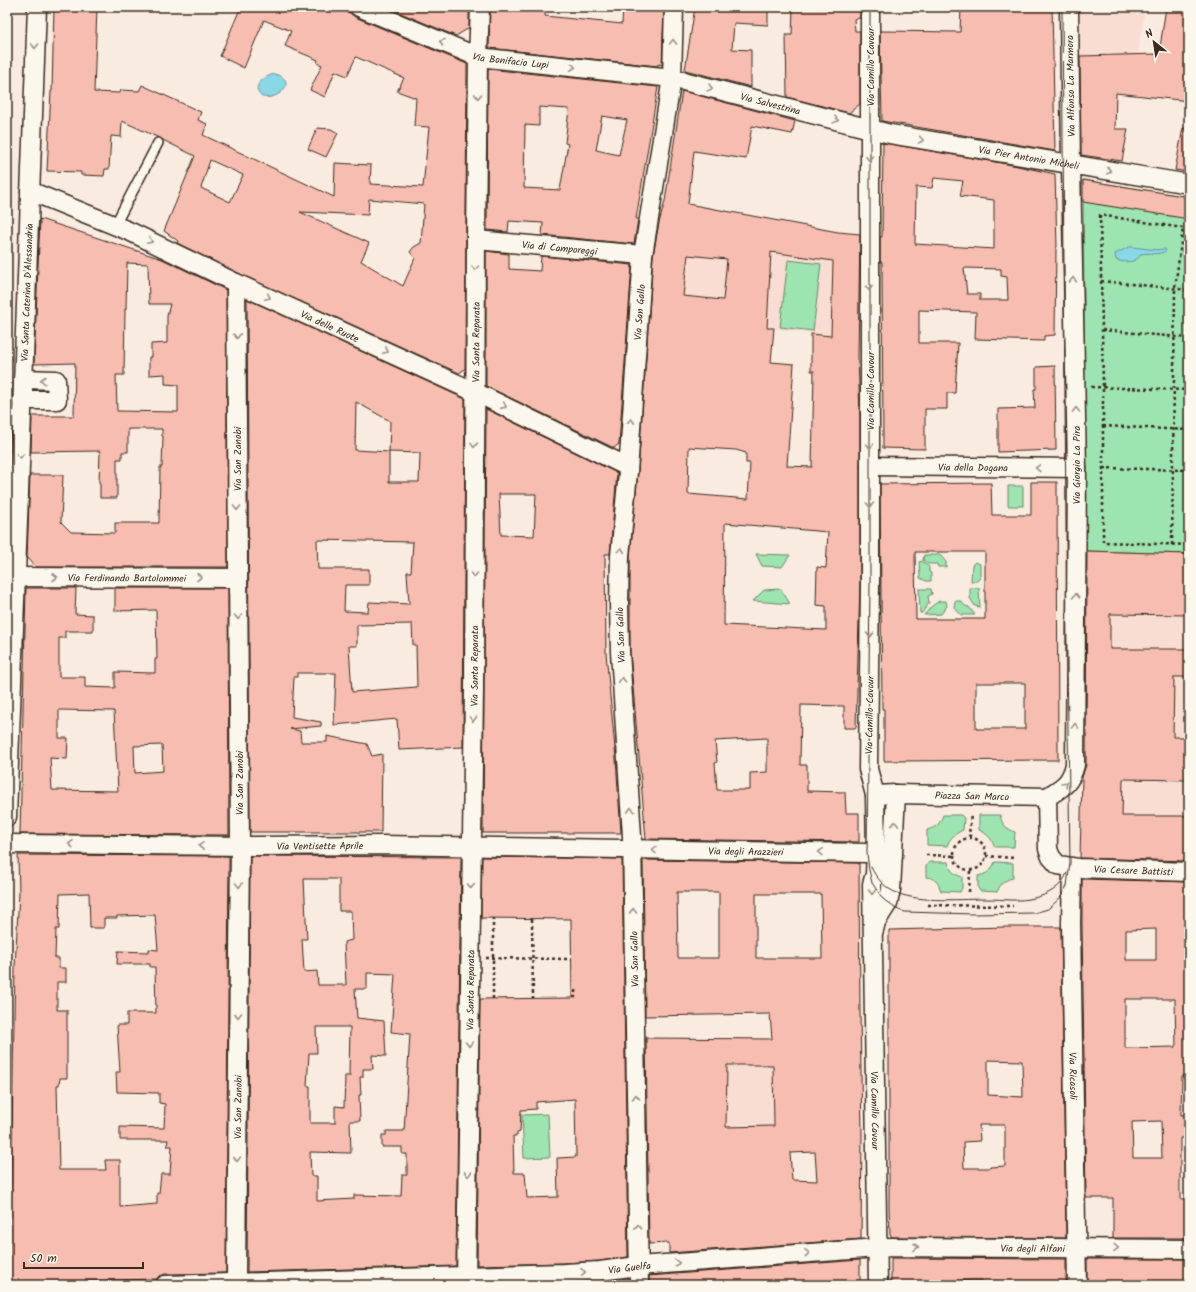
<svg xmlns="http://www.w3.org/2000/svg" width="1196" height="1292" viewBox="0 0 1196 1292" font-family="Kalam,sans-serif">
  <rect width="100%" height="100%" fill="#faebe0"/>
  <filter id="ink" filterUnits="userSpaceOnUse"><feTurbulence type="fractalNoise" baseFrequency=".025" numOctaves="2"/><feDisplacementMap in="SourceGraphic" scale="8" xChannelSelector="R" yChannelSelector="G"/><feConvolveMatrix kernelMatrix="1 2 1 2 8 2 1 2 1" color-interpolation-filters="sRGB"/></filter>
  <g filter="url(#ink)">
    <path fill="#f9ddd2" d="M1080,7h65l-7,48 -58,1z
      M659,223l179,9 -7,104 -64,-8v-9l-116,-9 2,-57z
      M1086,551l103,3v308l-109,-3z
      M709,1038l63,1 -1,3 17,32h-15l1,61h-92l-38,3 1,-99h50l14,3z"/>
    <path fill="#9de4b1" stroke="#6c8768" d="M1083,180l106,17v357l-103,-3z
      M788,260l33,4 -8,67 -33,-4z
      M1008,486h15v20h-15z
      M756,554l34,1 -8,12 -20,-1z
      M924,555h16l6,7v5h-8l-1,-3h-9l-5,-4z
      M922,561l7,6v5l2,1v8h-5l-6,-3 -1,-16z
      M975,562l5,2v14l-3,3h-6l1,-16z
      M970,588h9l1,19 -5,-1 -5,-8z
      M781,589l9,15 -37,-3 11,-11z
      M919,589h12l1,5 -4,2 1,7 -7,10h-2z
      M939,601h7l1,5 -6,8 -17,1 8,-9z
      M955,601h6l4,5 4,1 6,8h-14l-7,-8z
      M943,815h18l3,3 -1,12c-8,4 -13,7 -16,16l-20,-1v-15c10,-3 13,-6 16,-15z
      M979,815h21c2,10 6,13 15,17l-1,15h-19c-4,-9 -7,-13 -16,-17z
      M929,862h19c2,9 6,12 14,15v11l-2,4 -19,-1c-3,-8 -5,-13 -15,-14v-11z
      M995,862l18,1v15c-9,2 -12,5 -16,14l-17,-1 -2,-3v-12c9,-2 13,-5 17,-14z
      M548,1114l2,43 -26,1 -2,-43z"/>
    <path fill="#89d8e7" stroke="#6a9297" d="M274,74c25,5 6,27 -12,23 -12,-10 1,-20 12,-23z
      M1129,247c12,0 23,4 36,2l1,2c-10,5 -15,1 -25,3 -4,9 -16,9 -25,6l-1,-6z"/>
    <path fill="#f7bdb0" stroke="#3b2a1e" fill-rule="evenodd" d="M54,7h43l-3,85 26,1 1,-3 18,1 3,-6 59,27 -3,8 9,4 -4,11 131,62 1,-34 36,2 -1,19 53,3 6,-60 -15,-1 2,-28 -19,-7 7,-13 -48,-21 -9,19 -12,-5 -10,26 -15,-7 12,-25 -5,-2 1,-3 -33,-14 6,-15 -27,-11 -20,48 -24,-12 20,-47 -5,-2h102l13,6 5,4 112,47 -2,305 -6,4 -219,-99 -63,-31 1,-2 -14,-10 31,-75 -32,-16 -3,-2 -3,-1 -35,-16 -1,16 -10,-1 -2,33h-4l-1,7 -23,-1v-3l-34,-1 4,-80h1zM210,160l33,15 -13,27 -29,-14zM369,199l55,5 -3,39 -7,4 -4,5 5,6 -12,28 -42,-25 8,-18 -69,-31 68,3z
      M399,7h70v21l-13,8 -58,-24z
      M490,7h55v9l77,8 1,-17h41l-2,58 -4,-1v2l-169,-18z
      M695,7h73v18l-34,-2 -2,26 19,1v37l-66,-17z
      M793,7h67v11l-6,1 1,12h5v73l-11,9 -62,-16 -1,-62h6z
      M961,7h91l3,144 -173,-30 -2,-90 80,1z
      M1166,7h23v94l-73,-8 -1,36h13l-6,32 -41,-6 -1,-99 79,-2z
      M488,69l170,18 -22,132h2l-4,25 -92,-9 1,-12 -34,-2 -1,11 -21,-2zM539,107l30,2 -4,34 3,1 -8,46 -36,-2 1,-63 14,1zM602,116l25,4 -8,35 -23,-5z
      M682,91l113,30 -3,13 -40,-8 -6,33 -52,-8 -6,53 150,28 22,2 -2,123 2,59v166l-4,146h-12v-22l-43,-1 -1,60h7v26l38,1 1,21h13v29l-213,-3 -16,-187v-95l8,-84 15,-217 6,-33 6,-22zM771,252l62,9 -2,75 -20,-2v37h3l-2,96 -25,-1 7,-102 -23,-2 3,-34h-7zM688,255l39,4 -4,41 -40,-4zM689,447l47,3 10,3v10h4l-2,36 -60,-5zM725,523l103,9 -2,36 -9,-1 -1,38 10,1v24l-102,-5zM767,738v34l-17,1v17h-33l-2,-27 2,-1 -2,-21z
      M317,128l14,1 7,4 -12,24 -18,-8z
      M1183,128l6,1v43l-14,-2z
      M883,143l130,22 42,9 2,73h-1l-1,88 -11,1v5l-69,-2 1,-27 -57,-2v33h39l-3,50h-8v16h-22v40l-42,-1 -1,-186h-2v-25h2zM934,178l29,3 -3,15 34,4v49l-79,-5 1,-57 16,1zM964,268l37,1v7l6,1 1,23h-28v-6h-13z
      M1083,180l106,17v22l-106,-17z
      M40,219l122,40 64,31 2,277h-192l-9,-10 3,-82h33l-2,47 10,10 44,1v-10h44l1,-56h2l1,-31h-1v-7h-34v23h-6v7h-5v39h-17v-15h-1l1,-32 -69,1 1,-36h42l1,-53 -41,1zM127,263l21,1 1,40h21l-3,12v27l-16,1v13h-2v18l16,-1v10l13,1v27l-61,-1 -1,-36h8l1,-66h1z
      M486,251l23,3v15l31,2 1,-15 91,9 -13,179 -5,4 -128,-62z
      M247,299l218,100 -2,348 -64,3 -2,-31 -63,6 2,-52h-39v4h-3l-2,40 29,5v4l-31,3 10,2 1,11h26v-6l40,8 5,12 10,-2 -1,78h-131zM356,402l34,19 -1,31 -34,-2zM389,452l31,1 -1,29h-30zM317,540l96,2 -2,30h-4l2,32 -40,-2 -1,10 -24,-1 1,-26h24v-16h-51zM412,624l1,21h3l1,42 -65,5 -3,-46h8v-21z
      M1055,366l1,84 -58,2v-43l37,-1 -1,-19h2v-22z
      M486,409l131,64 -7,81h-5l1,99 10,106 5,74h-138zM499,494h37l-2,42 -33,-1z
      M7,416h4l-1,37h-3z
      M7,475h2l-2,58z
      M1031,482h26l1,278 -174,1v-52h-2l-2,-225 111,-1 1,32h39zM915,552h70v67h-69zM976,683h49v46h-49z
      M1087,551l102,3v61l-79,-1v35h79v28h-15l-1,60h16v43l-66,-1 -1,37h67v45l-109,-3 2,-81 4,-12z
      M26,588h50l-1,26 18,1v16h-28v7h-6v39h26v10l30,1v-16l40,1v-14h2l-1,-49 -41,1v-23h113l1,247 -209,-1zM59,710l55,1 4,80 -66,-1 -2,-32 17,1 1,-21h-9zM162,745l1,26 -28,2 -1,-27z
      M18,855l211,1 -3,417 -61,1 -5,2 -4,3 -147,4 6,-316 4,-74zM89,893l1,35h14v-10h13v-2l38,-1 3,35 -9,-1v3l-31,-1 -1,13h33v3h5l1,46h-29v12h-10l3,47h-4l1,20 42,1v10l6,1 -1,24 -44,-1v13h48l-1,6h5l-2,28h-9l-2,19h-2v11l-37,3v-47h-15l1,10h-47l-2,-85h2l1,-7h7v-68h-10v-28h9v-14h-7v-10h-4l1,-29h3l1,-35z
      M250,856l211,1 -5,409 -209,6zM304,879h35v32h12l1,29 -8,2 2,43h-28l-1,-14 -13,1 -2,-33h5zM367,973l28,1 -4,58 19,2 -6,97h-18v4h-4v12h20v7h5v21h-5l-1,21 -47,-1v4l-37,2v-25h-6l-1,-24 41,1 -1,-32h10l-1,-26h2l-1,-18h3v-8h10l-1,-14 14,1 -2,-35 -27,-3 -2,-29h12zM316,1027h34l-1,48 3,1h-7l-1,31 -9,-1v17h-25v-37h-3l2,-33h8z
      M482,857l140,2 6,398 -29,4 -35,2 -87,2 3,-266 92,-1 -1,-79 -90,-1zM575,1099l1,58 -19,1 1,39 -31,1 -2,-25h-11l-1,-37h4v-3l3,-1 1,-22 15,-1v-7z
      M643,860l216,3 1,150 2,121 -1,105 -192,14v-10l-20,1 -3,-206 126,1 -2,-25 -125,2zM677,892h42v66h-41zM756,894h65l1,64h-66zM727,1065h46l1,61 -48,1zM815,1152l2,29 -25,-1 -2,-27z
      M1082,879l107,3v194h-7l-1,39h8v23h-9v61h9v39h-76v-40h-27l-4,-275zM1156,929v31h-30v-30zM1125,999h50l1,48 -51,1zM1161,1121l1,37h-29l-1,-36z
      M1007,927h54l5,311 -174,-1 -2,-3 -1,-26v-278zM988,1060l34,1 1,36 -35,-2zM979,1125h26v41l-15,1v1h-26l-1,-26 17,-1z
      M891,1258l175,1v26h-84v-5l-38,1v4h-53z
      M1087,1259h102v26h-102z
      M860,1260v25h-211v-9z
      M628,1278v7h-114l87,-4z"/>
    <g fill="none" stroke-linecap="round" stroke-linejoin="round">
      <defs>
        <path id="lane" d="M115,225l43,-82"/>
        <g id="street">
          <path id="s1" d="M359,7l119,50 194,21 218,56 299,50"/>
          <path id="s2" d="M870,7v575l-2,187 7,26 1,58 -1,21 -3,10 6,401"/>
          <path id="s3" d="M30,191l101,41 105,51 239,109 153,75"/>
          <path id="s4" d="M476,240l167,15"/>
          <path d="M22,400h35l-1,-20 -33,-1"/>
          <path id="s5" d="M870,466l207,2"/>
          <path id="s6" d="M7,577l231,1"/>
          <path id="s7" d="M875,795l21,-1 151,3c16,-10 23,-13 28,-32l2,-297 -6,-303 -2,-158"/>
          <path id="s8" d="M1047,797l1,52 3,8 7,8 20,3 111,4"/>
          <path id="s9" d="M7,817l30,-810"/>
          <path id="s10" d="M7,844l247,2 128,-1 485,8 26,1"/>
          <path id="s11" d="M1072,868l-1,55 6,362"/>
          <path d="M874,930l2,-8 12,-19 3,-13 5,-96"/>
          <path id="s12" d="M165,1285l399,-12 36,-2 38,-5 253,-19 298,2"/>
          <path id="s13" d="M235,1285l1,-7 4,-432 -4,-563"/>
          <path id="s14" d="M466,1285l8,-596 2,-449 2,-183 2,-50"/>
          <path id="s15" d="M639,1285l-7,-449 -12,-184 -1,-49 1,-47 8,-84 15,-217 29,-177 2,-71"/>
        </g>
      </defs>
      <use href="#lane" stroke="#3b2a1e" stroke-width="12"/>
      <use href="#street" stroke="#3b2a1e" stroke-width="21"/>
      <path stroke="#3b2a1e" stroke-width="2.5" stroke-dasharray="3 3" stroke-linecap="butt" d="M1189,229l-89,-14 3,172v155l86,3
        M1101,281l88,9
        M1102,330l87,8
        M1091,387l98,3
        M1103,426l86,4
        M1103,468l86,2
        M1172,545l3,-257 8,-60
        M971,837l-2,-2 2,-21
        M954 854a16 16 0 1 1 32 0a16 16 0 1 1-32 0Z
        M926,855l28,1
        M986,856l29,2
        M969,892l1,-22
        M928,905l85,1
        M532,919l1,79
        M486,958l85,1
        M573,997h2v-10
        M493,999v-81"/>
      <use href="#lane" stroke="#fbf7ec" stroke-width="9"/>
      <use href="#street" stroke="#fbf7ec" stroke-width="18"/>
      <path stroke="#3b2a1e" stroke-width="1" d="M870,7v575l-3,271 2,17 3,13 11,16 13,10 9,3 68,2 61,-1 14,-4 12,-11 7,-12 3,-23 -3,-205 -5,-651
        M871,867c4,10 15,22 26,26 24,10 65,6 91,6 15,0 31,3 46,-1 14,-3 28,-11 33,-25"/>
    </g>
    <defs><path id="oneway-chevron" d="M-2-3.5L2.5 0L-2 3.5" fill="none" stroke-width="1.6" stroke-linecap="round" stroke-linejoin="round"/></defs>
    <g stroke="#9b9085">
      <use href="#oneway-chevron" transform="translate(442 42) rotate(-157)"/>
      <use href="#oneway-chevron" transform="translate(673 42) rotate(-89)"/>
      <use href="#oneway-chevron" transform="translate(35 46) rotate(92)"/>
      <use href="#oneway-chevron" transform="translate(573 67) rotate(6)"/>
      <use href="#oneway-chevron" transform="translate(710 88) rotate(15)"/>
      <use href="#oneway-chevron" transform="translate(478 96) rotate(91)"/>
      <use href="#oneway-chevron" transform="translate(836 120) rotate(15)"/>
      <use href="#oneway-chevron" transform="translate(921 140) rotate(10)"/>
      <use href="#oneway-chevron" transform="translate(869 158) rotate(90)"/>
      <use href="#oneway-chevron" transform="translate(1109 171) rotate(9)"/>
      <use href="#oneway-chevron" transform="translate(150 241) rotate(26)"/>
      <use href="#oneway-chevron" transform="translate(475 268) rotate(90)"/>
      <use href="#oneway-chevron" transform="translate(1073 280) rotate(-91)"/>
      <use href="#oneway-chevron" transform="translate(869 288) rotate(90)"/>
      <use href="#oneway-chevron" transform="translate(268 297) rotate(25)"/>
      <use href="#oneway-chevron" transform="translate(237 336) rotate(90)"/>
      <use href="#oneway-chevron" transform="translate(386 351) rotate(25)"/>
      <use href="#oneway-chevron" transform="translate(43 380) rotate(-179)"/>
      <use href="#oneway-chevron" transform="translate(504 406) rotate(26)"/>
      <use href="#oneway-chevron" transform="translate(1076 410) rotate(-91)"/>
      <use href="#oneway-chevron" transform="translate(631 421) rotate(-86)"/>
      <use href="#oneway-chevron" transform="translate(474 445) rotate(90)"/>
      <use href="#oneway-chevron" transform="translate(870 446) rotate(90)"/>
      <use href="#oneway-chevron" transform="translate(20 456) rotate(92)"/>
      <use href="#oneway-chevron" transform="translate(1038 468) rotate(-179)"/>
      <use href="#oneway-chevron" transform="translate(870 505) rotate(90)"/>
      <use href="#oneway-chevron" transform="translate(237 508) rotate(90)"/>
      <use href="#oneway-chevron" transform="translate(621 550) rotate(-85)"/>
      <use href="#oneway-chevron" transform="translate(474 575) rotate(90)"/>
      <use href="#oneway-chevron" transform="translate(55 577)"/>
      <use href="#oneway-chevron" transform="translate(199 577)"/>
      <use href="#oneway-chevron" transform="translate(1076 596) rotate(-90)"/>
      <use href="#oneway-chevron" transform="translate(238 617) rotate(90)"/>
      <use href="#oneway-chevron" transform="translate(870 635) rotate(91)"/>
      <use href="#oneway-chevron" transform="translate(622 680) rotate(-94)"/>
      <use href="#oneway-chevron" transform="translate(473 719) rotate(91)"/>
      <use href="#oneway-chevron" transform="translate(1075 726) rotate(-90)"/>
      <use href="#oneway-chevron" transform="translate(1065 784) rotate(-45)"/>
      <use href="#oneway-chevron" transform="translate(631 810) rotate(-94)"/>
      <use href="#oneway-chevron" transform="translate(895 824) rotate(-86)"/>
      <use href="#oneway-chevron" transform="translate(71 844) rotate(-179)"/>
      <use href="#oneway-chevron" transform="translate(201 846) rotate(-179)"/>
      <use href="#oneway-chevron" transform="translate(654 850) rotate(-179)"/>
      <use href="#oneway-chevron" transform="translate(821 852) rotate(-179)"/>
      <use href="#oneway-chevron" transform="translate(239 885) rotate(90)"/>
      <use href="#oneway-chevron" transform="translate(471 886) rotate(91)"/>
      <use href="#oneway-chevron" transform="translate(872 892) rotate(89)"/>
      <use href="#oneway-chevron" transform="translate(633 911) rotate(-91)"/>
      <use href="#oneway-chevron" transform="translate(238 1015) rotate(90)"/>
      <use href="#oneway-chevron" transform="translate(469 1044) rotate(91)"/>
      <use href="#oneway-chevron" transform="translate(636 1097) rotate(-91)"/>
      <use href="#oneway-chevron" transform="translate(237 1159) rotate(90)"/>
      <use href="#oneway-chevron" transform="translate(468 1174) rotate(91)"/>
      <use href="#oneway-chevron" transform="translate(638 1227) rotate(-91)"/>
      <use href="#oneway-chevron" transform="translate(916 1247)"/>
      <use href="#oneway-chevron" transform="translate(1116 1248) rotate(1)"/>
      <use href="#oneway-chevron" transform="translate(807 1253) rotate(-4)"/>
      <use href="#oneway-chevron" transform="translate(677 1263) rotate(-4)"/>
      <use href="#oneway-chevron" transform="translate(583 1272) rotate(-3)"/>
    </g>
  </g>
  <g text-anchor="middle" stroke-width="3" stroke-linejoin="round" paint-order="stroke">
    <g font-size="10" fill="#3b2a1e" stroke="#fbf7ec">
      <text dy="4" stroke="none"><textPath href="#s1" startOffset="162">Via Bonifacio Lupi</textPath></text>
      <text transform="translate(870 67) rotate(-90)" y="4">Via Camillo Cavour</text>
      <text transform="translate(1070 86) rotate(-91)" y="4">Via Alfonso La Marmora</text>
      <text dy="4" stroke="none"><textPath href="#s1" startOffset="426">Via Salvestrina</textPath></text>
      <text dy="4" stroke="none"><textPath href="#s1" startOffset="690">Via Pier Antonio Micheli</textPath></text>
      <text dy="4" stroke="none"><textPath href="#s4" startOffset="84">Via di Camporeggi</textPath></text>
      <text dy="4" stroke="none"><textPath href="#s9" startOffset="525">Via Santa Caterina D'Alessandria</textPath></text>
      <text dy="4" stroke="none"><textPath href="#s15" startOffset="974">Via San Gallo</textPath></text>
      <text dy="4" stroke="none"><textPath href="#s3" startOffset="329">Via delle Ruote</textPath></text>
      <text dy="4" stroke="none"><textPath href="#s14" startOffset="943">Via Santa Reparata</textPath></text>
      <text transform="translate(870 391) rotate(-90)" y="4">Via Camillo Cavour</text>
      <text transform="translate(237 459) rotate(-90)" y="4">Via San Zanobi</text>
      <text transform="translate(1076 465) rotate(-90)" y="4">Via Giorgio La Pira</text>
      <text dy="4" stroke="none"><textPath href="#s5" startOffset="103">Via della Dogana</textPath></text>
      <text dy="4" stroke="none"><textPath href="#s6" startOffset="120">Via Ferdinando Bartolommei</textPath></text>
      <text transform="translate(620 635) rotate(-92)" y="4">Via San Gallo</text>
      <text dy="4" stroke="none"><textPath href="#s14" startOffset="619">Via Santa Reparata</textPath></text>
      <text transform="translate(869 715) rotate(-89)" y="4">Via Camillo Cavour</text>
      <text transform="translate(239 783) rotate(-90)" y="4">Via San Zanobi</text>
      <text dy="4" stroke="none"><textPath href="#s7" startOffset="97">Piazza San Marco</textPath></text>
      <text dy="4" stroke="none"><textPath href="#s10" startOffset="313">Via Ventisette Aprile</textPath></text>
      <text dy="4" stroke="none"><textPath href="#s10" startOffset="739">Via degli Arazzieri</textPath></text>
      <text dy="4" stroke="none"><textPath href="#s8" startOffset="147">Via Cesare Battisti</textPath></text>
      <text transform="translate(634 959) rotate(-91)" y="4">Via San Gallo</text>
      <text dy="4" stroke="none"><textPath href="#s14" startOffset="295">Via Santa Reparata</textPath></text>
      <text dy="4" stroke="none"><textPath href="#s11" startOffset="208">Via Ricasoli</textPath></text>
      <text dy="4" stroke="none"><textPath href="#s13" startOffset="178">Via San Zanobi</textPath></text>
      <text dy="4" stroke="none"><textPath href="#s2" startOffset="1105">Via Camillo Cavour</textPath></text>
      <text dy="4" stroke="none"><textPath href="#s12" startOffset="869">Via degli Alfani</textPath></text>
      <text dy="4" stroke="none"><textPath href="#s12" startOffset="465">Via Guelfa</textPath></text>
    </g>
  </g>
  <rect width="1196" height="1292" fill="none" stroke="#fbf7ec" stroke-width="24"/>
  <rect x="12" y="12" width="1172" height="1268" fill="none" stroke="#3b2a1e" stroke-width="1.5" filter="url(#ink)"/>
  <g transform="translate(1154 42) rotate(330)" stroke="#fbf7ec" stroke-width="3" paint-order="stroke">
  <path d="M0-3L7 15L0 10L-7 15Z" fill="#3b2a1e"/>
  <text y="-6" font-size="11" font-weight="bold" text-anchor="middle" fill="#3b2a1e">N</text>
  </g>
  <path d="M24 1262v6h119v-6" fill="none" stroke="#3b2a1e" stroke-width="2"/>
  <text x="30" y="1262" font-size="12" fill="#3b2a1e" stroke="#fbf7ec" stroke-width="3" paint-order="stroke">50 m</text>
</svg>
